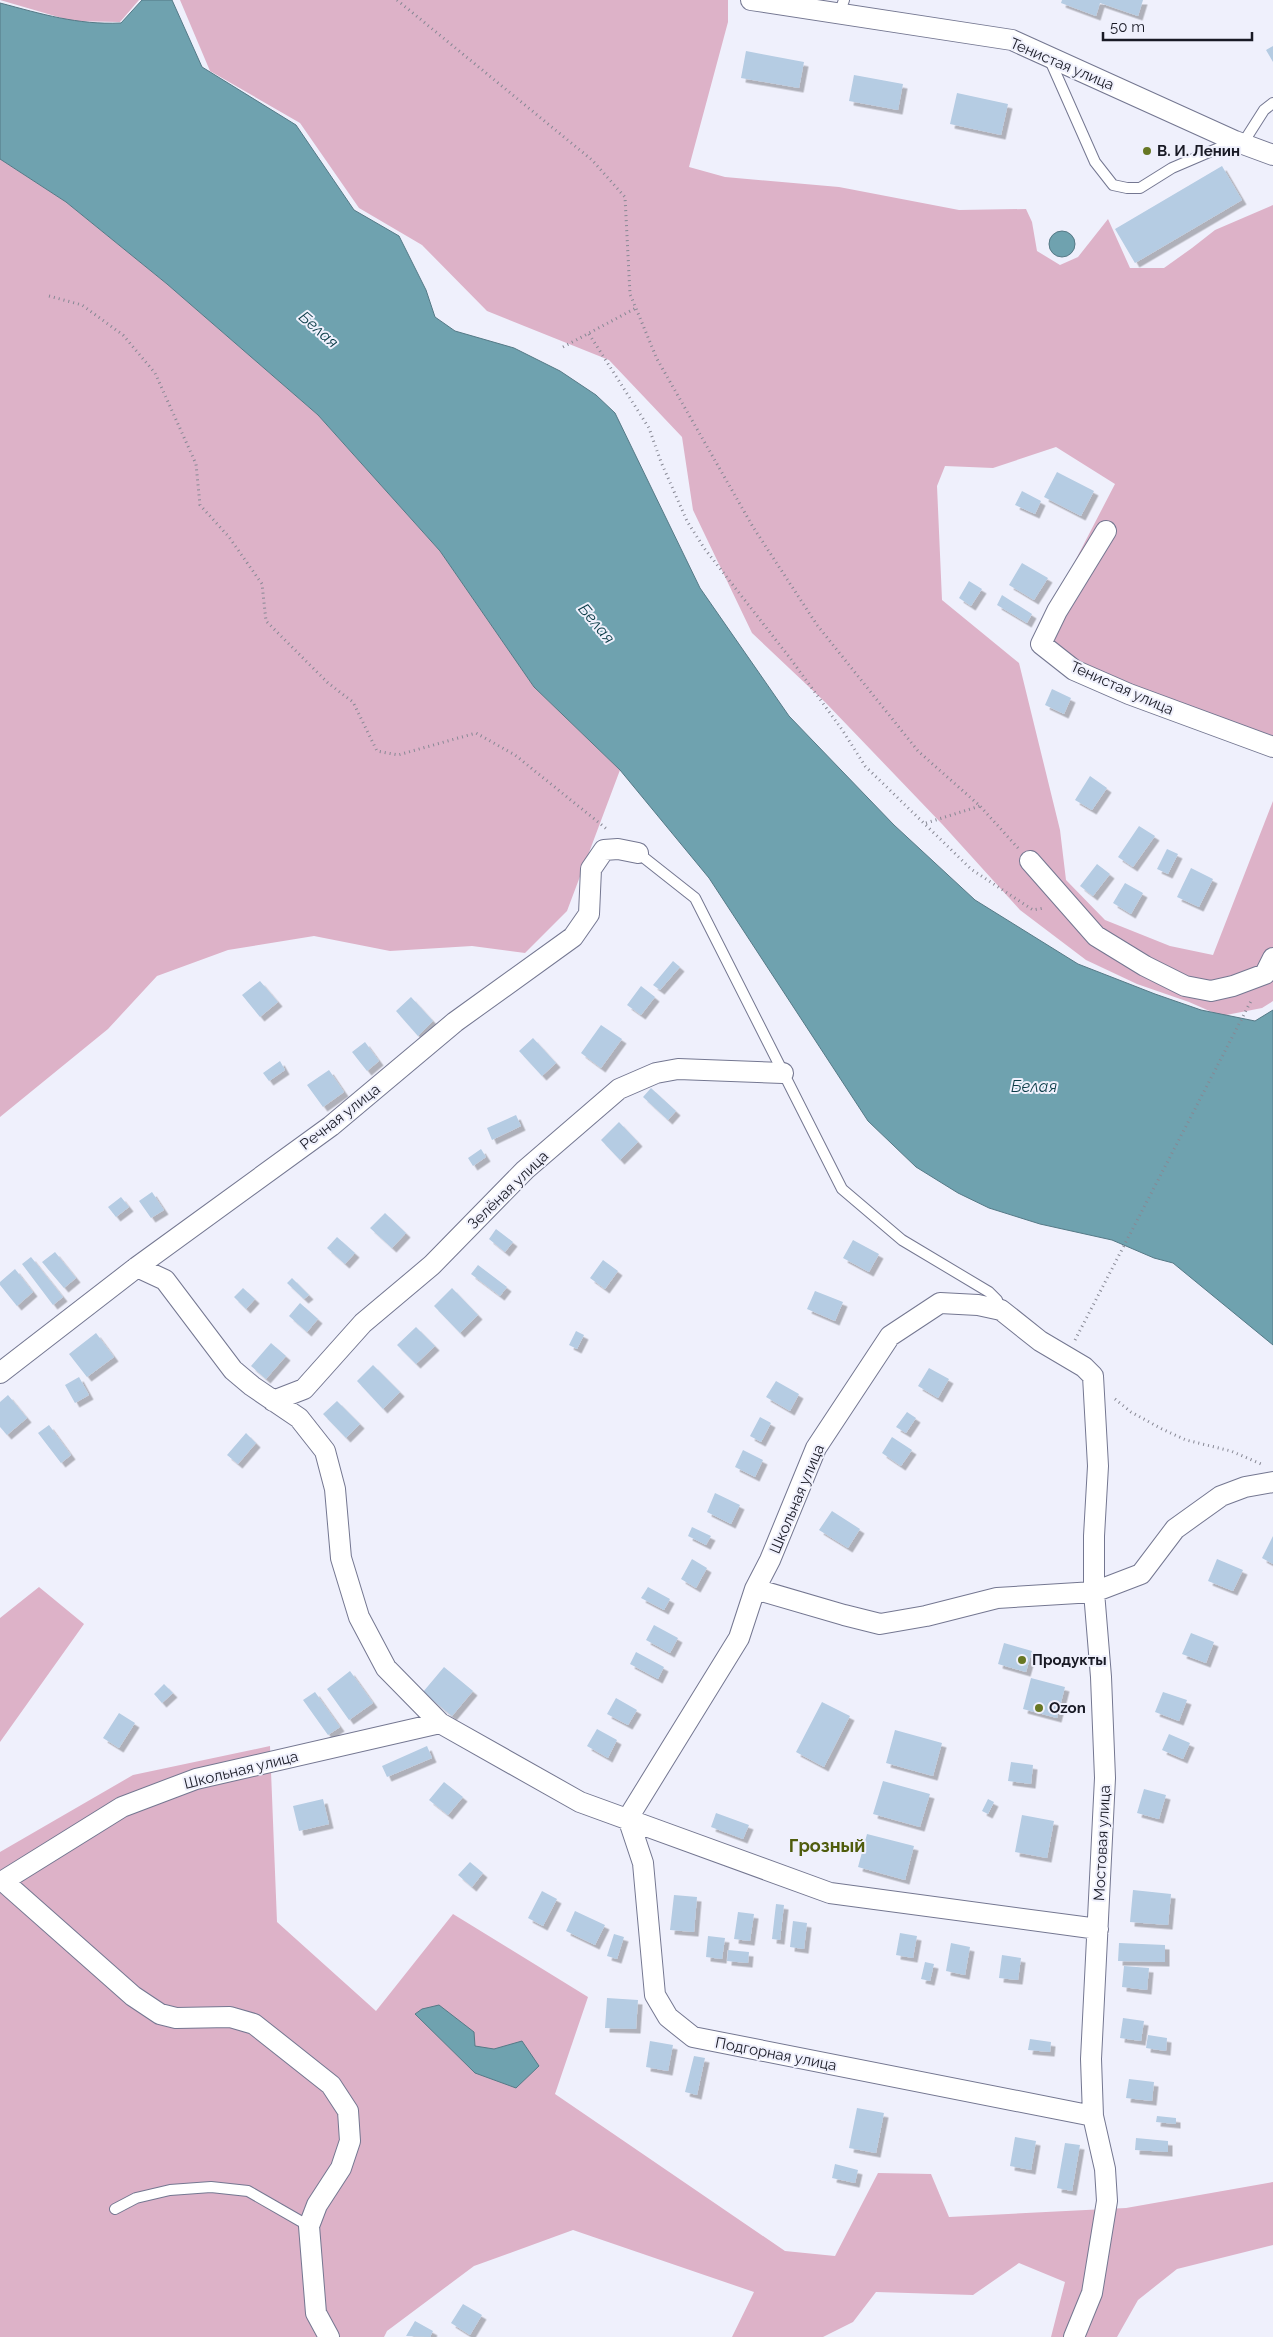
<svg xmlns="http://www.w3.org/2000/svg" width="1273" height="2337" viewBox="0 0 1273 2337" font-family="Raleway,sans-serif">
  <defs>
    <filter id="shadow"><feDropShadow dx="4.5" dy="4.5" stdDeviation="0" flood-color="#0004"/></filter>
  </defs>
  <rect width="100%" height="100%" fill="#eff0fc"/>
  <path fill="#ddb2c8" d="M0,0h139l-19,22 -48,-1z
    M180,0h548v22l-39,145 36,10 114,10 120,23 67,-1 6,13 5,29 23,14 18,-8 30,-38 22,49h34l28,-20 23,-18 58,-25v548l-241,-109 83,-160 -59,-37 -63,21 -48,-2 -8,20 5,114 77,63 41,167 6,50 39,40 65,26 43,9 60,-154v200l-11,7 -41,8 -32,-14 -52,-18 -51,-24 -66,-50 -78,-86 -117,-122 -73,-69 -59,-123 -11,-73 -73,-77 -122,-49 -65,-66 -63,-37 -59,-85 -90,-52z
    M0,159l66,43 101,82 151,131 122,136 94,136 86,83 -53,141 -42,42 -53,-7 -82,5 -76,-15 -86,14 -71,26 -49,53 -108,88z
    M39,1587l45,37 -84,118v-124z
    M270,1746l7,176 99,89 77,-97 135,83 -33,97 230,157 50,5 43,-83 53,1 18,43 177,-9 147,-26v63l-96,24 -39,31 -21,37h-66l14,-55 -46,-19 -46,32 -97,-3 -23,30 -30,15h-91l22,-45 -181,-62 -99,36 -87,65 -3,6h-384v-485l133,-77z"/>
  <path fill="#6fa2af" stroke="#557986" d="M142,0h30l30,67 94,58 58,85 45,26 27,54 9,27 20,14 59,17 46,23 36,24 19,18 85,175 89,128 105,109 81,75 103,64 77,30 46,16 54,11 18,-11v335l-100,-82 -19,-5 -42,-18 -72,-16 -51,-16 -31,-15 -42,-26 -48,-46 -159,-243 -89,-108 -86,-83 -94,-136 -122,-136 -151,-131 -101,-82 -66,-43v-156c42,11 77,22 121,20z
    M1049 244a13 13 0 1 1 26 0a13 13 0 1 1-26 0Z
    M439,2005l35,27 1,14 19,3 28,-8 17,25 -23,22 -41,-15 -60,-59 7,-5z"/>
  <path fill="#b5cce3" filter="url(#shadow)" d="M1062,0h81l-5,16 -38,-13 -4,13 -35,-13z
    M1273,46v16l-7,-12z
    M746,51l58,11 -5,26 -58,-10z
    M854,75l49,9 -5,26 -49,-9z
    M957,93l51,11 -7,31 -51,-11z
    M1222,166l20,34 -107,63 -20,-34z
    M1057,472l37,19 -13,25 -37,-19z
    M1022,491l19,10 -6,13 -20,-9z
    M1022,563l26,15 -14,22 -25,-15z
    M969,581l13,8 -11,17 -12,-8z
    M1002,595l30,19 -5,9 -30,-18z
    M1052,689l19,9 -7,16 -19,-9z
    M1090,776l17,12 -15,22 -17,-10z
    M1139,826l16,10 -22,31 -15,-10z
    M1167,849l11,5 -10,20 -11,-5z
    M1097,864l13,10 -17,22 -13,-10z
    M1191,868l22,11 -14,28 -22,-10z
    M1125,883l18,10 -12,21 -18,-11z
    M673,961l7,6 -20,23 -7,-5z
    M260,981l18,21 -18,15 -18,-22z
    M641,986l14,11 -14,18 -14,-10z
    M411,997l22,24 -15,15 -22,-25z
    M601,1025l21,14 -21,29 -20,-15z
    M533,1038l23,25 -14,13 -23,-25z
    M365,1042l14,19 -12,10 -15,-19z
    M280,1061l5,9 -16,11 -6,-8z
    M329,1070l15,22 -21,15 -16,-22z
    M651,1088l25,23 -8,9 -25,-23z
    M516,1115l5,11 -29,14 -5,-12z
    M619,1122l19,20 -18,18 -19,-20z
    M481,1149l5,8 -13,9 -5,-8z
    M152,1192l12,18 -13,8 -12,-17z
    M121,1197l8,10 -13,10 -8,-10z
    M385,1213l21,20 -14,15 -22,-20z
    M496,1229l17,13 -8,10 -16,-13z
    M337,1237l18,16 -10,11 -18,-16z
    M853,1240l26,14 -10,18 -26,-14z
    M55,1252l21,26 -12,10 -22,-26z
    M31,1257l32,40 -10,8 -31,-41z
    M603,1260l15,11 -13,18 -15,-11z
    M478,1265l29,22 -7,9 -29,-22z
    M15,1269l18,23 -16,14 -17,-21v-3z
    M292,1278l17,17 -5,4 -17,-16z
    M243,1288l12,11 -9,10 -12,-12z
    M452,1288l26,27 -18,18 -26,-27z
    M815,1291l28,11 -8,19 -28,-12z
    M300,1303l18,16 -11,13 -18,-16z
    M416,1327l19,19 -19,18 -19,-19z
    M576,1331l8,4 -7,14 -8,-4z
    M96,1333l18,24 -27,20 -18,-23z
    M271,1343l15,13 -20,23 -15,-13z
    M373,1365l27,27 -17,17 -26,-28z
    M929,1368l20,11 -11,19 -20,-12z
    M79,1377l10,18 -14,8 -10,-18z
    M776,1381l23,13 -9,17 -24,-14z
    M8,1395l19,23 -20,17 -7,-8v-25z
    M337,1401l23,23 -14,14 -23,-24z
    M907,1412l9,6 -10,15 -10,-6z
    M760,1417l11,6 -10,19 -11,-6z
    M49,1425l22,30 -10,8 -23,-30z
    M246,1433l10,10 -18,21 -11,-9z
    M892,1437l20,13 -11,16 -19,-13z
    M743,1450l20,10 -8,17 -20,-10z
    M715,1493l25,12 -9,19 -24,-12z
    M832,1511l28,18 -12,19 -29,-18z
    M692,1527l19,9 -5,9 -18,-9z
    M1273,1536v28l-11,-6z
    M692,1559l15,9 -11,20 -15,-9z
    M1217,1559l26,11 -10,21 -25,-10z
    M648,1587l22,12 -6,11 -23,-12z
    M654,1625l24,13 -8,15 -24,-13z
    M1191,1633l23,9 -8,21 -24,-9z
    M1004,1643l28,8 -6,21 -28,-8z
    M636,1652l28,15 -6,12 -28,-15z
    M444,1667l29,24 -21,25 -29,-24z
    M350,1671l23,32 -24,17 -22,-31z
    M1031,1678l34,9 -8,31 -34,-9z
    M164,1684l9,9 -11,10 -8,-9z
    M315,1692l25,35 -12,8 -25,-35z
    M1163,1692l24,8 -8,21 -24,-9z
    M616,1698l21,12 -9,15 -21,-11z
    M822,1702l28,14 -26,51 -28,-15z
    M119,1713l16,10 -16,25 -16,-10z
    M597,1729l20,11 -9,18 -21,-12z
    M895,1730l47,13 -9,33 -47,-13z
    M1169,1734l21,9 -7,16 -21,-9z
    M427,1746l5,12 -45,19 -5,-11z
    M1011,1762l22,3 -2,19 -23,-3z
    M883,1781l47,13 -10,33 -47,-13z
    M444,1782l19,15 -15,18 -19,-15z
    M1144,1789l22,6 -7,24 -22,-6z
    M323,1799l6,25 -30,7 -6,-25z
    M988,1799l6,3 -6,12 -6,-3z
    M716,1813l33,12 -6,14 -32,-12z
    M1022,1815l32,6 -7,37 -32,-6z
    M867,1834l47,12 -9,34 -47,-13z
    M470,1862l13,11 -11,14 -14,-12z
    M1133,1890l38,4 -3,31 -38,-3z
    M542,1891l15,8 -14,27 -15,-8z
    M674,1895l23,2 -3,35 -24,-2z
    M776,1904l8,1 -4,35 -8,-1z
    M575,1911l30,14 -10,20 -29,-14z
    M738,1912l16,2 -4,27 -16,-2z
    M793,1921l14,2 -3,26 -14,-2z
    M900,1933l17,3 -4,22 -17,-3z
    M614,1934l10,3 -7,22 -10,-3z
    M708,1936l17,2 -3,21 -16,-2z
    M951,1943l19,4 -5,28 -19,-4z
    M1119,1943l46,2v17l-47,-1z
    M728,1950l21,2 -1,11 -21,-2z
    M1002,1955l19,3 -3,22 -19,-2z
    M925,1962l9,2 -4,17 -9,-2z
    M1124,1966l25,2 -2,22 -25,-3z
    M607,1998l31,2 -2,29 -31,-1z
    M1123,2018l21,3 -3,20 -21,-3z
    M1148,2035l19,3 -1,13 -20,-3z
    M1030,2039l21,3 -1,10 -22,-2z
    M650,2041l23,4 -5,26 -22,-4z
    M694,2056l11,2 -8,37 -12,-3z
    M1129,2079l25,3 -2,19 -26,-3z
    M857,2108l27,5 -8,40 -27,-5z
    M1157,2116l19,2v6l-20,-2z
    M1015,2137l21,4 -5,29 -21,-4z
    M1136,2138l32,3v11l-33,-2z
    M1065,2143l15,2 -8,46 -15,-3z
    M835,2164l23,6 -3,13 -23,-5z
    M463,2304l19,11 -12,20 -19,-12z
    M415,2321l18,10 -3,6 -24,-1z"/>
  <g fill="none" stroke-linecap="round" stroke-linejoin="round">
    <defs>
      <path id="lane" d="M839,14l5,-14
        M1049,58l46,104 18,23 14,3h13l32,-20 63,-27
        M1243,143l21,-33 9,-7
        M638,853l57,45 147,291 60,51 87,52 8,8 4,10
        M115,2209l21,-11 34,-8 41,-3 37,4 61,35"/>
      <path id="street" d="M751,0l261,40 223,101 38,14
        M1106,531l-49,80 -16,33 33,26 55,24 144,53
        M1030,861l66,75 49,30 40,20 26,5 22,-5 32,-12 8,-16
        M137,1267l28,13 68,90 19,16 47,32 26,33 10,38 6,69 18,59 27,51 54,55 140,79 250,91 268,36
        M0,1373l137,-106 194,-141 124,-104 118,-85 16,-23 2,-45 13,-19 14,-1 20,4
        M273,1401l31,-12 59,-66 69,-58 93,-95 94,-81 37,-16 22,-4 105,4
        M755,1589l89,26 36,9 46,-8 71,-18 97,-6 47,-18 34,-45 46,-33 24,-9 28,-5
        M329,2337l-13,-24 -7,-87 8,-21 24,-37 9,-27 -2,-30 -17,-26 -77,-61 -24,-7 -54,1 -16,-4 -27,-18 -130,-115 119,-74 74,-28 244,-56
        M1074,2337l18,-44 15,-92 -2,-32 -12,-53 -2,-57 14,-281 -4,-101 -7,-85v-56l4,-70 -5,-90 -9,-9 -44,-26 -39,-31 -23,-5 -38,-2 -50,33 -74,112 -46,112 -15,29 -16,49 -111,180 15,45 12,132 13,22 25,20 400,79"/>
    </defs>
    <use href="#lane" stroke="#747791" stroke-width="12"/>
    <use href="#street" stroke="#747791" stroke-width="22"/>
    <path stroke="#878894" stroke-width="3" stroke-dasharray="1 4" stroke-linecap="butt" d="M397,0l195,160 33,37 5,97 27,65 96,168 64,98 101,126 62,55 38,42
      M49,296l33,9 41,30 32,38 41,91 4,41 29,32 33,47 4,37 62,62 25,19 24,49 21,4 78,-22 39,22 93,75
      M589,334l60,94 12,34 26,59 17,27 86,110 53,73 22,35 106,103 62,41 11,-2
      M563,347l73,-39
      M926,823l54,-17
      M1075,1340l177,-341
      M1115,1399l16,13 31,17 24,11 45,11 30,13"/>
    <use href="#lane" stroke="#fff" stroke-width="10"/>
    <use href="#street" stroke="#fff" stroke-width="20"/>
  </g>
  <g fill="#677724" stroke="#eff0fc" stroke-width="2">
    <circle cx="1147" cy="151" r="5"/>
    <circle cx="1022" cy="1660" r="5"/>
    <circle cx="1039" cy="1708" r="5"/>
  </g>
  <g text-anchor="middle" stroke-width="4" stroke-linejoin="round" paint-order="stroke">
    <g font-size="15" fill="#191a25" stroke="#eff0fc">
      <text transform="translate(1062 64) rotate(23)" y="5">Тенистая улица</text>
      <text transform="translate(1122 688) rotate(24)" y="5">Тенистая улица</text>
      <text transform="translate(340 1117) rotate(-38)" y="5">Речная улица</text>
      <text transform="translate(508 1190) rotate(-44)" y="5">Зелёная улица</text>
      <text transform="translate(797 1499) rotate(-67)" y="5">Школьная улица</text>
      <text transform="translate(241 1770) rotate(-14)" y="5">Школьная улица</text>
      <text transform="translate(1102 1843) rotate(-87)" y="5">Мостовая улица</text>
      <text transform="translate(776 2054) rotate(11)" y="5">Подгорная улица</text>
    </g>
    <g font-size="15" font-weight="bold" fill="#191a25" stroke="#eff0fc" text-anchor="start">
      <text x="1157" y="156">В. И. Ленин</text>
      <text x="1032" y="1665">Продукты</text>
      <text x="1049" y="1713">Ozon</text>
    </g>
    <g font-size="16" font-style="italic" fill="#0b3c47" stroke="#eff0fc">
      <text transform="translate(319 329) rotate(41)" y="6">Белая</text>
      <text transform="translate(597 623) rotate(50)" y="6">Белая</text>
      <text x="1034" y="1092">Белая</text>
    </g>
    <g font-size="18" font-weight="bold" fill="#4f5c0c" stroke="#eff0fc">
      <text x="827" y="1852">Грозный</text>
    </g>
  </g>
  <path d="M1103 32v8h149v-8" fill="none" stroke="#191a25" stroke-width="2.5"/>
  <text x="1110" y="32" font-size="15" fill="#191a25" stroke="#eff0fc" stroke-width="4" paint-order="stroke">50 m</text>
</svg>
